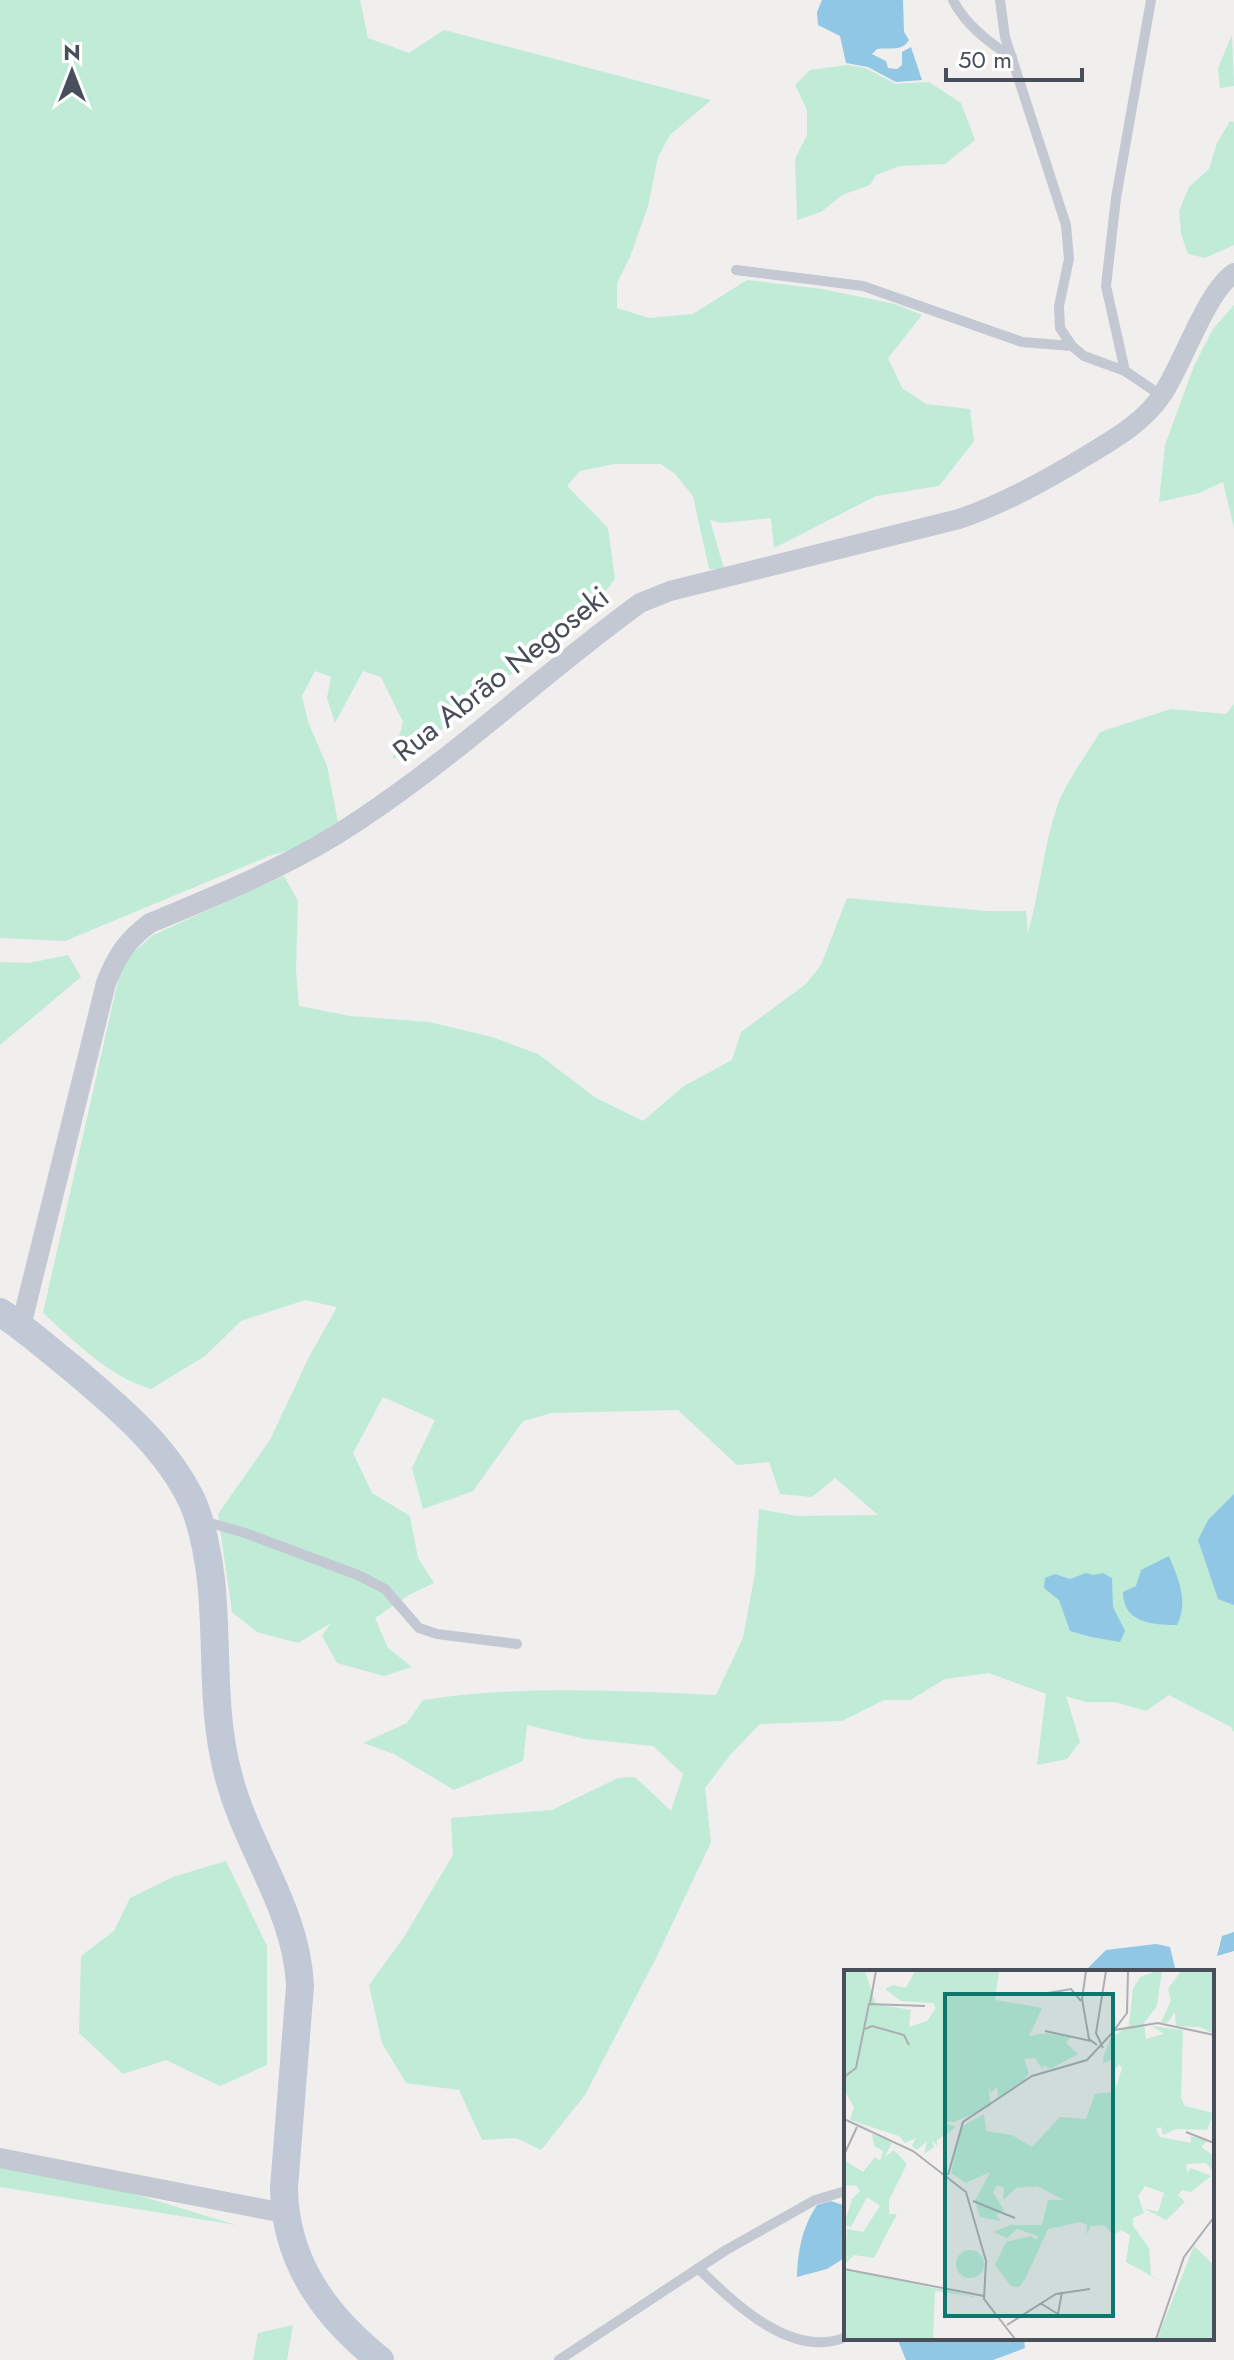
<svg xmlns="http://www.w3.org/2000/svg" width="1234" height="2360" viewBox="0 0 1234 2360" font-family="Jost,sans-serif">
  <rect width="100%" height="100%" fill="#f1eeee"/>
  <path fill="#bfebd7" d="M0,0h360l8,38 41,15 35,-23 267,70 -41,35 -12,22 -10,49 -18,51 -13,26v25l32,10 44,-4 54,-34 75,9 73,15 27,11 -34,43 14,30 24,16 44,5 4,32 -35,45 -63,10 -102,52 -3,-30 -50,5 -11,-3 14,49h-15l-16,-73 -18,-22 -14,-10h-47l-34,7 -13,15 41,42 7,51 -36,47 -113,80 -54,52h-19l10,-36 -22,-45 -18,-6 -28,52 -8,-25 4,-21 -16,-6 -13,25 6,26 19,44 11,56 -35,24 -34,10 -204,85 -65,-3z
    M1232,35l2,51 -14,2 -2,-20z
    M848,65l17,3 31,16 33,-2 32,21 14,37 -30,24 -45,2 -24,9 -6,10 -28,10 -21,17 -24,8 -2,-61 12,-24v-25l-12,-25 15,-15z
    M1230,121l4,1v123l-29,13 -17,-4 -7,-20 -2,-23 10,-24 20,-18 8,-26z
    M1234,305v223l-11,-46 -24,11 -40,9 6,-57 29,-79 19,-37z
    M1234,704v1028l-3,-5 -62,-32 -23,16 -31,-9h-29l-20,-6 14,46 -13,17 -30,6 9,-71 -57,-21 -44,6 -35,21h-26l-42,21 -82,3 -29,30 -26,34 6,54 -55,116 -71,137 -44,55 -25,-12 -34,2 -23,-50 -53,-7 -24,-40 -13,-58 35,-48 49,-82 -2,-37 101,-8 66,-32 17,-1 36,34 12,-37 -30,-28 -68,-7 -58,-14 -4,36 -69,29 -60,-36 -31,-11 44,-20 16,-23c98,-15 195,-9 293,-5l27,-57 12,-65 4,-64 37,7 82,-1 -43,-37 -23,19 -32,-3 -11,-32 -32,3 -59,-55 -126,3 -29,8 -50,70 -50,18 -11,-41 23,-48 -52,-23 -30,56 19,40 38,23 8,42 16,25 -25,12 -34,23 13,30 24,19 -28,9 -47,-13 -15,-27 9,-13 -33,20 -41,-11 -25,-20 -14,-98 52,-74 38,-81 29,-52 -32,-7 -64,21 -36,35 -54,33c-43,-13 -76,-47 -108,-76l76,-337 8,-18 26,-23 131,-59 14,25 -2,69 3,36 51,10 79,6 63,15 46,17 58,44 47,23 41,-35 48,-26 9,-28 65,-48 15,-19 26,-67 139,13h40l2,22c12,-42 15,-85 29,-126 9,-26 29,-51 43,-75l71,-23 55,5z
    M68,955l13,22 -81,68v-83l29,1z
    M226,1861l41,85v119l-47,21 -54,-26 -43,14 -44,-41 2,-77 33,-25 16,-33 43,-21z
    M0,2168l128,24 108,33 -236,-38z
    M293,2325l-6,35h-34l5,-27z"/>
  <path fill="#90c7e5" d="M822,0h81l1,32 5,8c-7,12 -20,7 -32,9l-5,5 14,7 2,7 9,1 5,-4v-13l9,-5 11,33 -26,2 -28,-15 -22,-4 -6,-27 -22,-11 -1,-13z
    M1234,1494v111l-16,-6 -20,-59 10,-20z
    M1169,1556c9,22 20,45 8,69 -24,0 -54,-2 -54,-33l13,-6 5,-16z
    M1086,1573l7,2 10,-2 9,5 1,29 12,24 -5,11 -29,-5 -21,-6 -11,-31 -15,-12 1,-10 10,-4 15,5z
    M1234,1932v19l-17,5 5,-20z
    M1156,1944l14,3 6,25h-92l22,-22z
    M831,2201l15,5v51l-19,12 -30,8c1,-27 5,-49 20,-72z
    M897,2338h127l1,10 -32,12h-87z"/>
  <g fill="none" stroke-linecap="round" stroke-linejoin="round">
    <path stroke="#c3c8d2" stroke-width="10" d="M953,0c11,23 37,44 59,57
      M1000,0l5,37 61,188 3,34 -10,47 1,22 12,18 12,10 41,15
      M1151,0l-35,198 -10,88 19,85 37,25
      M736,270l127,16 159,56 50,4
      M203,1521l39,11 116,43 27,14 34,39 18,6 80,10
      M698,2268c36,35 94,92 148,69
      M559,2360l167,-110 89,-50 31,-9"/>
    <path stroke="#c3c8d2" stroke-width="20" d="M21,1326l85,-343c10,-26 21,-43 44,-60 63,-26 127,-52 186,-88 109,-68 201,-157 304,-232l30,-12 289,-72c46,-16 86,-38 127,-63 28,-17 57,-33 76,-61 21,-31 44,-103 72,-122
      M0,2158l284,55"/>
    <path stroke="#c2c9d6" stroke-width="28" d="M0,1312c26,17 48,37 72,56 46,39 95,79 121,135 10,24 15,52 18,77 7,65 0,131 17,194 18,73 69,135 72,212l-16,202c1,73 40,127 96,172"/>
  </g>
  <g text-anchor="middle" stroke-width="8" stroke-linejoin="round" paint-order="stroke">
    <g font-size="30" fill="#484f5a" stroke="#fff">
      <text transform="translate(501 674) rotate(-38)" y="10">Rua Abrão Negoseki</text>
    </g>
  </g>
  <g transform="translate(844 1970)">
    <rect width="370" height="370" fill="#f1eeee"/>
    <path d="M0,1h21l11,33 35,6 -2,17 18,-6 9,-13 -3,-5 -32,-2 -16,-12 8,-4 13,3 9,-17h84l-4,29 47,8 -13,28 18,-3 23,4 -4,6 12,11 -28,15 -8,-4 2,7 -9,-14 -11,1 5,14 -5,7 -26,18 -1,-11 -6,6 -3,-7 3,20 -37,16h-13l15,5 -19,13v6l-5,-6 2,7 -10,7 3,-13 -10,9 -5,-4 4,-8 -11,5 -6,-7 -49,-16 4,-13 -10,-17zM313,1h5l-5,35 -13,17 2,16 18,-5 -12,-8 31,4 -2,68 4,8 29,7 -7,17 -31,-1 -13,6 -2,-8 -5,2 4,8 31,6v-7l16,5 -6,6 13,9v17l-8,-10 -20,1 1,9 4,-5 20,8 -20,16 -9,-2 -4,5 7,7 -19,18 -23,-12 15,4 6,-19 -19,-7 -7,10 6,17 -11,5v8l16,22 2,27 13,8 -38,-21 4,-27 -9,-5 -7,5 -10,-10 -13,1 -5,9 1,-10 -7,-3 -32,7 -23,50 -6,8 -8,-1 -16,-21 11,-23 25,-6 5,4 2,-4 -21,-7 -10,9 -13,-6 16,-7h32l6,-25h16l-27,-14 -21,2 -13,12 1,-12 -7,-3 -4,7 11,18 -8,5 5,6 -21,-4 -5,-16 15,-29 -24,11 -15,-10 10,-46 23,-13 2,17 26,4 20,12 28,-30 26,2 9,-25 17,-2 5,-7 5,-17 -3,-4 -3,5 -5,-9 -8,3 1,-8 6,-16 19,-14 4,-36 7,-12zM337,1h33v63l-14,-7 -24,-1 -1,-14 -8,11 -6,-1 10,-21 -3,-12zM28,164l20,8 -7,15 9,-7 13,14 -18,36v14h8l-23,44 -20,-3 -10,10 3,-36 16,3 17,-26 -13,-9 -16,30 -7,-2 8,-26 8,-8 -3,-5 -13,-1v-25l19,12 12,-15 5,4 3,-10 -9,-5zM350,276l20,19v74h-57zM112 294a14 14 0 1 1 28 0a14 14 0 1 1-28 0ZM0,299l133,28 -42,-6 -2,48h-89z" fill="#bfebd7"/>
    <path fill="none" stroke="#adaeb3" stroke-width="2" d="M242,1l-4,28 7,40 8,6M204,23l23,-4 10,12M26,33l6,-32M21,59l7,-3 32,9 5,10M271,59l12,-16 1,-42M201,61l46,10M259,78l-7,-15 10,-62M0,107l12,-9 13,-64 56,2M0,149l69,32 53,41 20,69 -2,38 31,40M342,162l28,11M0,185l13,-28M104,205l15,-53 69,-46 55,-16 28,-30 43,-7 56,12M129,231l42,17M0,299l140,27M196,333l18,11 4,-22M163,355l49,-31 34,-5M312,369l28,-82 30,-40"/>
    <path fill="#0f766e" fill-opacity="0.15" stroke="#0f766e" stroke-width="4" d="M101,24h168v322h-168z"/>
    <rect width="370" height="370" fill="none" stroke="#484f5a" stroke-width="4"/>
  </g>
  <g transform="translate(72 72)" stroke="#ffffff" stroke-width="6" paint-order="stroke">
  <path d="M0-6L14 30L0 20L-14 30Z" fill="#484f5a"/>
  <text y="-12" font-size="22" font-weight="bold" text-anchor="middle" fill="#484f5a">N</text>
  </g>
  <path d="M946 68v12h136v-12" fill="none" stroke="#484f5a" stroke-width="4"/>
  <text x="958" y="68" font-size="24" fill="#484f5a" stroke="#ffffff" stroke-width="6" paint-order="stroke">50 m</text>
</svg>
